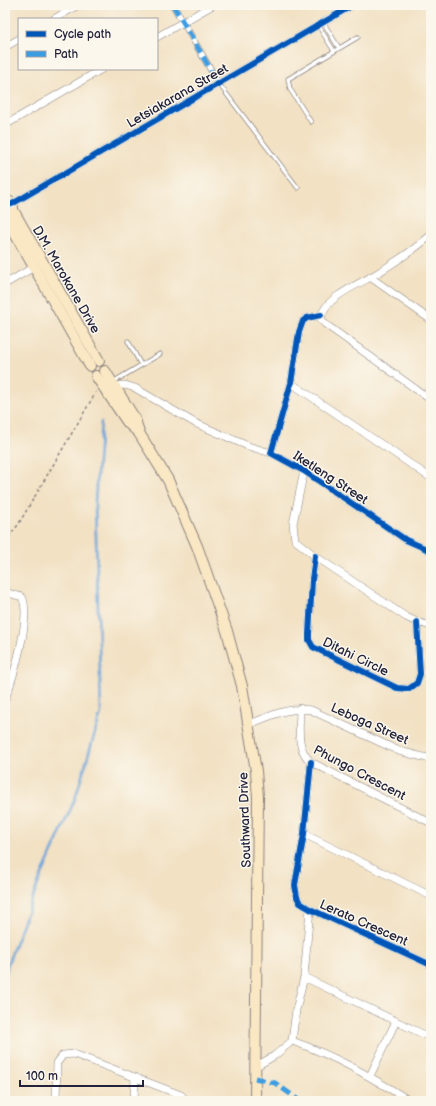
<svg xmlns="http://www.w3.org/2000/svg" width="436" height="1106" viewBox="0 0 436 1106" font-family="'Balsamiq Sans',sans-serif">
  <rect width="100%" height="100%" fill="#fbf7ec"/>
  <filter id="ink" filterUnits="userSpaceOnUse"><feTurbulence type="fractalNoise" baseFrequency=".025" numOctaves="2"/><feDisplacementMap in="SourceGraphic" scale="8" xChannelSelector="R" yChannelSelector="G"/><feConvolveMatrix kernelMatrix="1 2 1 2 8 2 1 2 1" color-interpolation-filters="sRGB"/></filter>
  <filter id="wash" filterUnits="userSpaceOnUse"><feTurbulence type="fractalNoise" baseFrequency=".012" numOctaves="4" result="noise"/><feDisplacementMap in="SourceGraphic" scale="16" xChannelSelector="R" yChannelSelector="G"/><feGaussianBlur stdDeviation="0.9" result="paint"/><feColorMatrix in="noise" values="0 0 0 0 0 0 0 0 0 0 0 0 0 0 0 0 0 1.4 0 .05"/><feComposite in="paint" operator="in"/></filter>
  <g filter="url(#wash)">
    <rect width="100%" height="100%" fill="#f2e1c3"/>
    <g fill="none" stroke-linecap="round" stroke-linejoin="round">
      <path stroke="#68a2d8" stroke-width="2.5" d="M5,977l3,-14 30,-79 37,-85 26,-86 -6,-211 6,-80"/>
    </g>
  </g>
  <g filter="url(#ink)">
    <g fill="none" stroke-linecap="round" stroke-linejoin="round">
      <defs>
        <path id="service" d="M323,22l16,26
          M318,25l16,26
          M219,84l79,104
          M311,122l-21,-33 -2,-10 70,-42
          M128,341l13,24
          M113,382l47,-28"/>
        <path id="pedestrian" d="M173,5l46,79"/>
        <path id="minor" d="M428,5l3,5
          M54,19l24,-14
          M157,37l56,-32
          M5,47l14,-8
          M5,125l97,-56
          M12,204l341,-199
          M431,235c-18,16 -40,30 -60,42 -15,8 -49,23 -50,42l4,5 106,76
          M370,277l61,43
          M5,284l29,-17
          M321,315l-14,3 -4,3 -4,11 -8,51 -20,70 33,18 102,69 25,11
          M291,383l140,95
          M115,386l10,-1 10,3 60,35 53,23 23,7
          M304,471l-11,53 2,16 20,16 91,61 11,5 14,4
          M315,556l-3,24 -3,54v6l4,7 84,41 12,1 8,-6 3,-9 -3,-52
          M5,592l17,5c10,19 -9,82 -17,102
          M300,708c0,19 -5,40 11,54l120,61
          M249,724c20,-7 40,-18 62,-14l88,41 32,8
          M311,762l-7,72 -9,51 2,12 3,6 10,6 121,56
          M304,834l127,62
          M304,977l127,61
          M292,1041c44,15 79,36 118,60
          M255,1067l19,-11 18,-15 4,-31 8,-33 6,-68
          M370,1076l26,-55
          M56,1101l1,-38 6,-8 11,-1 107,41 6,6
          M134,1101l1,-24"/>
        <path id="secondary" d="M5,201l5,1c4,3 4,8 0,12
          M13,210l86,151
          M5,216l85,150
          M105,371l30,48 4,14
          M96,376l32,47 11,10 29,47 29,66 30,85 15,55 14,85 2,26 -3,304"/>
      </defs>
      <use href="#service" stroke="#8a827f" stroke-width="5"/>
      <use href="#pedestrian" stroke="#8a827f" stroke-width="7"/>
      <use href="#minor" stroke="#8a827f" stroke-width="8"/>
      <use href="#secondary" stroke="#8a827f" stroke-width="12"/>
      <path stroke="#8a827f" stroke-width="1.5" stroke-dasharray="3 3" stroke-linecap="butt" d="M5,542l13,-17 78,-133"/>
      <use href="#service" stroke="#fff" stroke-width="3.5"/>
      <use href="#pedestrian" stroke="#fff" stroke-width="5.5"/>
      <use href="#minor" stroke="#fff" stroke-width="7"/>
      <use href="#secondary" stroke="#fae7c3" stroke-width="10"/>
      <path stroke="#3c9ce2" stroke-width="5" stroke-dasharray="10 5" stroke-linecap="butt" d="M173,5l46,79
        M255,1078l20,5 25,18"/>
      <defs>
        <path id="cycleway" d="M12,204l341,-199
          M321,315l-14,3 -4,3 -4,11 -8,51 -20,70 33,18 102,69 25,11
          M315,556l-3,24 -3,54v6l4,7 84,41 12,1 8,-6 3,-9 -3,-52
          M311,762l-7,72 -9,51 2,12 3,6 10,6 121,56"/>
      </defs>
      <use href="#cycleway" stroke="#fbf7ec" stroke-width="8"/>
      <use href="#cycleway" stroke="#0057b8" stroke-width="6"/>
    </g>
  </g>
  <g text-anchor="middle" stroke-width="3" stroke-linejoin="round" paint-order="stroke">
    <g font-size="13" fill="#22223b" stroke="#fbf7ec">
      <text transform="translate(177 95) rotate(-30)" y="5">Letsiakarana Street</text>
      <text transform="translate(67 279) rotate(60)" y="5">D.M. Marokane Drive</text>
      <text transform="translate(331 477) rotate(33)" y="5">Iketleng Street</text>
      <text transform="translate(356 656) rotate(26)" y="5">Ditahi Circle</text>
      <text transform="translate(370 723) rotate(24)" y="5">Leboga Street</text>
      <text transform="translate(360 772) rotate(28)" y="5">Phungo Crescent</text>
      <text transform="translate(244 820) rotate(-92)" y="5">Southward Drive</text>
      <text transform="translate(364 922) rotate(24)" y="5">Lerato Crescent</text>
    </g>
  </g>
  <rect width="436" height="1106" fill="none" stroke="#fbf7ec" stroke-width="20"/>
  <rect x="18" y="18" width="140" height="52" fill="#fbf7ec" stroke="#a4a2a5"/>
  <rect x="26" y="31" width="20" height="6" fill="#0057b8" stroke="#a4a2a5"/>
  <text x="54" y="38" font-size="12" fill="#22223b">Cycle path</text>
  <rect x="26" y="51" width="20" height="6" fill="#3c9ce2" stroke="#a4a2a5"/>
  <text x="54" y="58" font-size="12" fill="#22223b">Path</text>
  <path d="M20 1080v6h123v-6" fill="none" stroke="#22223b" stroke-width="2"/>
  <text x="26" y="1080" font-size="12" fill="#22223b" stroke="#fbf7ec" stroke-width="3" paint-order="stroke">100 m</text>
</svg>
